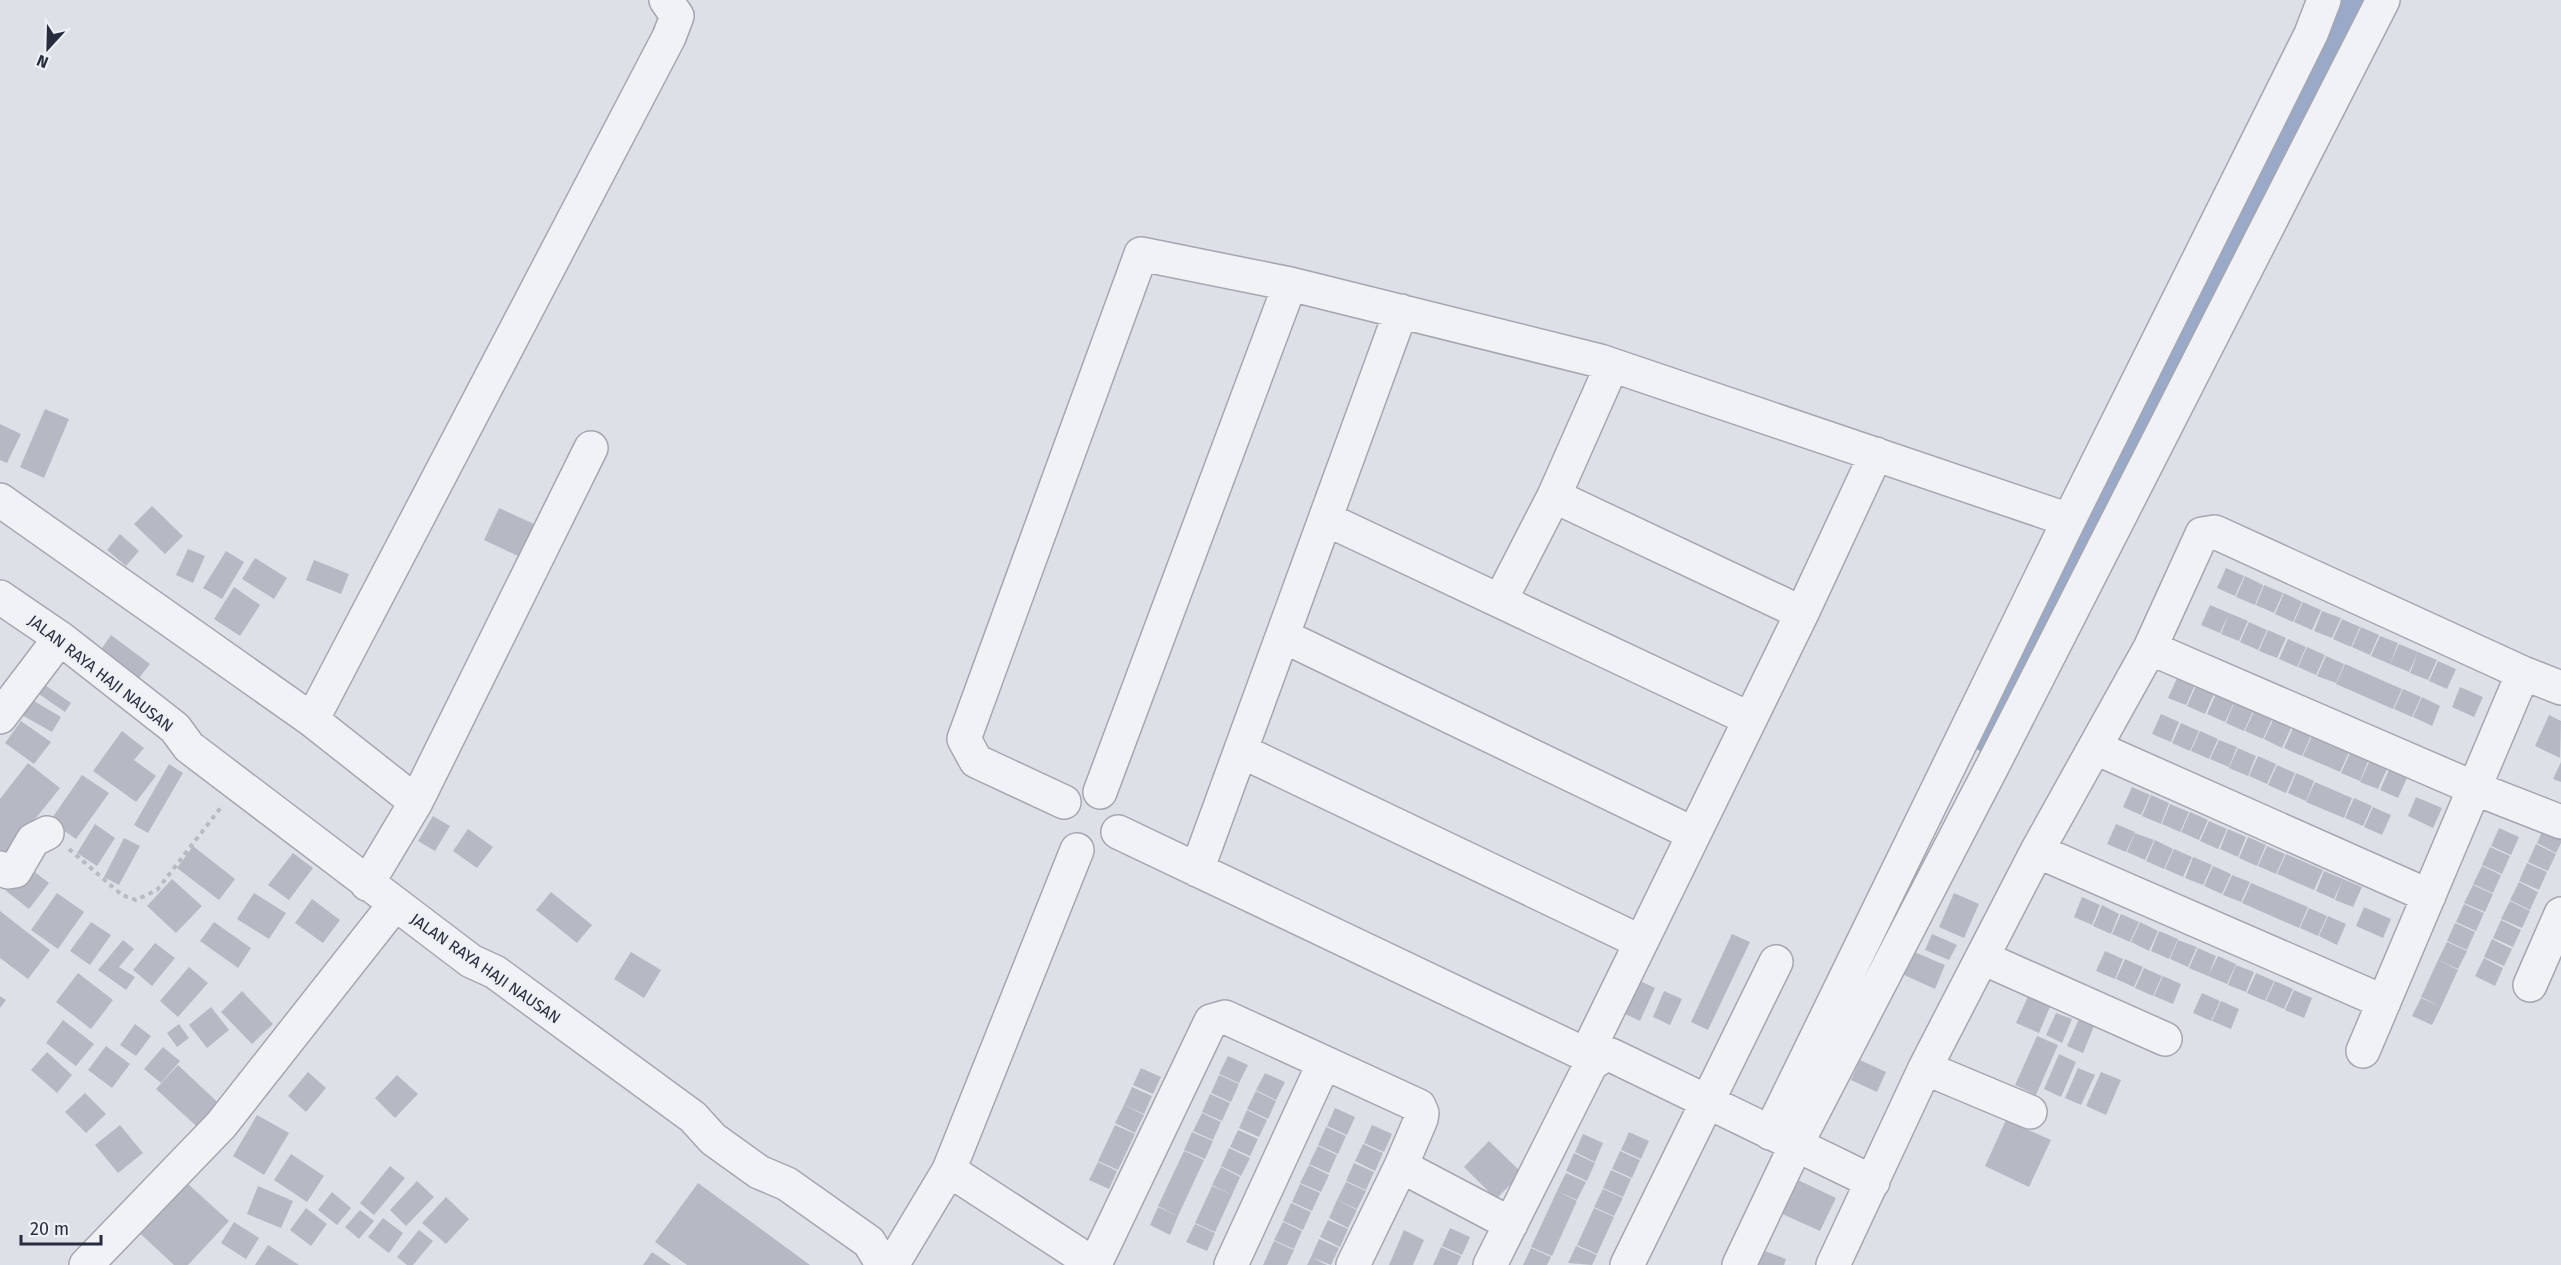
<svg xmlns="http://www.w3.org/2000/svg" width="2561" height="1265" viewBox="0 0 2561 1265" font-family="'Fira Sans',sans-serif">
  <rect width="100%" height="100%" fill="#dee0e7"/>
  <g fill="none" stroke-linecap="round" stroke-linejoin="round">
    <path stroke="#9aa9c7" stroke-width="48" d="M1993,731l364,-731"/>
  </g>
  <path fill="#b6b9c4" d="M45,409l24,10 -25,59 -24,-11z
    M0,424l21,10 -14,29 -7,-3z
    M152,506l31,30 -18,18 -31,-30z
    M499,508l35,16 -16,32 -34,-16z
    M120,534l19,17 -13,15 -19,-16z
    M188,549l17,7 -12,27 -17,-8z
    M226,551l18,11 -22,37 -19,-11z
    M255,558l32,20 -13,21 -32,-20z
    M314,560l35,14 -8,20 -35,-14z
    M2226,568l18,8 -9,20 -18,-8z
    M2245,576l18,9 -8,20 -19,-8z
    M2264,585l19,8 -9,20 -18,-8z
    M234,587l26,18 -20,31 -26,-17z
    M2284,593l18,9 -9,20 -18,-8z
    M2303,602l18,8 -9,20 -18,-8z
    M2210,605l19,8 -9,20 -19,-8z
    M2322,611l19,7 -9,20 -18,-7z
    M2229,613l19,8 -9,20 -18,-7z
    M2342,619l18,8 -9,20 -18,-8z
    M2249,622l18,8 -9,20 -18,-8z
    M2361,627l18,8 -9,20 -18,-8z
    M2268,630l18,8 -9,20 -18,-7z
    M111,635l39,29 -14,18 -38,-28z
    M2380,636l18,7 -8,21 -19,-8z
    M2288,639l18,8 -9,20 -18,-8z
    M2399,644l19,8 -9,20 -19,-8z
    M2307,647l18,8 -9,20 -18,-8z
    M2418,652l19,8 -9,20 -18,-7z
    M2326,656l18,8 -8,19 -19,-7z
    M2438,661l18,8 -9,20 -18,-8z
    M2345,664l57,25 -9,20 -57,-25z
    M2177,678l18,7 -9,20 -18,-7z
    M45,685l26,18 -6,9 -26,-18z
    M2196,686l18,8 -9,20 -18,-8z
    M2460,687l23,10 -9,20 -22,-10z
    M2403,689l18,8 -9,20 -18,-8z
    M2216,694l18,8 -9,20 -18,-8z
    M2422,697l18,9 -8,20 -19,-9z
    M29,698l32,19 -9,15 -32,-18z
    M2234,703l19,8 -9,20 -18,-8z
    M2254,711l18,8 -9,20 -18,-8z
    M2161,714l18,8 -8,20 -19,-8z
    M2549,715l12,6 -1,37 -25,-12z
    M2273,720l18,8 -9,20 -18,-9z
    M21,721l30,21 -17,22 -29,-21z
    M2181,723l18,8 -9,20 -18,-8z
    M2293,728l18,8 -9,20 -18,-8z
    M122,731l22,17 -10,12 22,16 -20,26 -43,-31z
    M2200,731l18,8 -9,20 -18,-8z
    M2312,736l37,16 -9,20 -37,-16z
    M2219,740l18,7 -8,20 -19,-8z
    M2238,748l18,8 -8,20 -19,-8z
    M2350,753l18,8 -8,20 -19,-8z
    M2258,756l18,8 -9,20 -18,-8z
    M2369,762l18,7 -9,20 -18,-7z
    M2561,762v20l-8,-3z
    M28,763l32,25 -60,75v-64z
    M169,764l14,9 -35,60 -14,-8z
    M2277,765l18,8 -9,20 -18,-8z
    M2389,770l18,8 -9,20 -18,-8z
    M2296,773l18,8 -8,20 -18,-8z
    M82,775l27,18 -33,46 -26,-18z
    M2315,782l37,16 -8,20 -38,-16z
    M2132,787l18,8 -9,20 -18,-8z
    M2151,795l18,8 -8,21 -19,-8z
    M2416,797l26,11 -9,20 -25,-12z
    M2354,798l18,8 -9,20 -18,-8z
    M2170,804l19,8 -9,20 -18,-8z
    M2373,807l18,8 -9,20 -18,-8z
    M2190,812l18,8 -9,20 -18,-8z
    M433,816l17,10 -15,25 -17,-10z
    M2209,821l18,8 -9,20 -18,-8z
    M95,824l20,14 -18,28 -20,-13z
    M2116,824l19,8 -9,20 -19,-8z
    M2545,825l16,8v10l-5,10 -19,-10z
    M2499,828l20,9 -8,18 -20,-9z
    M468,829l25,18 -16,21 -24,-17z
    M2228,829l18,8 -8,20 -18,-8z
    M2135,833l19,7 -9,20 -18,-8z
    M2248,837l18,8 -9,21 -18,-8z
    M124,838l16,8 -21,39 -15,-8z
    M2155,840l18,9 -9,20 -18,-8z
    M2536,844l20,10 -8,17 -20,-9z
    M193,846l42,33 -16,21 -42,-32z
    M2267,846l18,8 -9,20 -18,-8z
    M2490,847l20,9 -8,18 -20,-9z
    M2174,849l18,8 -9,20 -18,-8z
    M293,853l20,15 -24,32 -21,-15z
    M2286,854l37,16 -9,20 -37,-16z
    M2193,857l19,8 -9,20 -18,-7z
    M2527,863l20,9 -8,18 -20,-9z
    M26,865l23,18 -20,26 -23,-18z
    M2213,866l18,8 -9,20 -18,-8z
    M2482,866l19,9 -8,18 -20,-9z
    M2324,871l19,8 -9,20 -18,-8z
    M2232,875l18,7 -9,20 -18,-7z
    M172,879l30,27 -26,27 -29,-27z
    M2343,879l19,8 -9,20 -18,-7z
    M2519,882l19,10 -8,18 -20,-10z
    M2251,883l57,24 -9,21 -57,-25z
    M2473,885l20,9 -8,18 -21,-9z
    M551,892l41,33 -15,18 -41,-33z
    M57,893l27,19 -26,37 -27,-19z
    M254,893l32,20 -17,26 -32,-20z
    M1954,893l25,11 -15,34 -25,-11z
    M2082,897l18,8 -8,20 -18,-8z
    M312,899l28,21 -17,23 -28,-20z
    M2510,901l20,10 -8,17 -21,-9z
    M2464,904l20,9 -8,18 -20,-9z
    M2102,905l17,9 -8,20 -18,-8z
    M2364,907l27,12 -8,19 -27,-12z
    M2309,908l18,8 -9,20 -18,-8z
    M0,911l50,39 -22,29 -28,-21z
    M2121,914l18,8 -9,20 -18,-8z
    M2328,916l18,8 -9,21 -18,-9z
    M2501,920l20,10 -8,17 -20,-9z
    M91,922l20,13 -21,30 -20,-14z
    M214,922l37,26 -13,20 -38,-27z
    M2140,922l18,9 -9,20 -18,-9z
    M2455,923l20,9 -8,18 -20,-9z
    M2159,931l19,8 -9,20 -18,-8z
    M1732,934l18,8 -42,88 -17,-8z
    M1932,934l25,11 -8,15 -24,-10z
    M2492,939l20,10 -8,17 -20,-9z
    M123,940l11,9 -15,18 16,10 -9,13 -28,-20z
    M2178,940l19,7 -9,20 -18,-8z
    M2447,942l20,9 -9,18 -20,-9z
    M155,943l20,15 -23,28 -19,-16z
    M2198,948l18,8 -8,20 -19,-8z
    M1912,951l33,14 -10,24 -33,-15z
    M2105,951l18,8 -8,20 -19,-8z
    M631,952l30,18 -17,28 -30,-19z
    M2218,956l18,8 -9,20 -19,-8z
    M2484,958l19,10 -8,18 -20,-10z
    M2125,959l18,8 -9,20 -18,-8z
    M2438,960l20,10 -17,37 -20,-10z
    M2236,965l18,7 -8,20 -18,-7z
    M189,967l19,16 -30,34 -18,-16z
    M2144,968l18,8 -9,20 -18,-8z
    M78,973l35,27 -22,29 -35,-27z
    M2256,973l18,8 -9,20 -18,-8z
    M2163,976l18,8 -8,20 -19,-8z
    M1638,980l17,8 -15,33 -17,-8z
    M2275,981l18,8 -9,20 -18,-8z
    M2294,990l18,8 -8,20 -19,-8z
    M242,991l31,33 -21,20 -31,-32z
    M1664,991l18,8 -12,26 -17,-8z
    M2030,992l22,10 -13,31 -23,-10z
    M2202,993l18,8 -9,20 -18,-8z
    M0,996l6,4 -6,8z
    M2421,998l20,9 -9,18 -20,-9z
    M2221,1001l18,8 -8,20 -19,-8z
    M211,1007l18,23 -22,18 -18,-23z
    M2056,1013l16,6 -10,24 -16,-8z
    M2079,1019l15,7 -11,27 -16,-7z
    M63,1020l31,24 -18,22 -30,-23z
    M135,1024l16,12 -15,20 -16,-11z
    M179,1024l10,14 -12,9 -10,-14z
    M2037,1036l21,9 -22,50 -21,-10z
    M106,1046l24,18 -18,24 -24,-18z
    M163,1047l17,14 -19,22 -17,-14z
    M47,1052l25,23 -15,18 -26,-23z
    M2059,1054l17,8 -15,35 -17,-8z
    M1228,1056l20,9 -9,18 -20,-9z
    M1860,1060l26,12 -9,20 -26,-12z
    M178,1065l50,47 -22,23 -50,-46z
    M1141,1068l20,9 -8,17 -20,-9z
    M2078,1068l17,7 -14,30 -16,-7z
    M308,1072l18,16 -20,24 -18,-16z
    M2101,1072l20,8 -15,35 -20,-9z
    M1265,1073l20,9 -9,18 -20,-10z
    M397,1075l21,19 -23,24 -20,-20z
    M1219,1075l20,9 -8,18 -20,-9z
    M1132,1087l20,9 -8,18 -20,-9z
    M1256,1091l20,10 -8,18 -21,-10z
    M85,1093l21,21 -20,19 -21,-21z
    M1210,1094l20,9 -8,18 -20,-9z
    M1124,1105l20,10 -9,18 -20,-10z
    M1335,1108l20,9 -8,18 -20,-9z
    M1247,1110l20,10 -8,17 -20,-9z
    M1202,1113l19,9 -8,18 -20,-9z
    M257,1115l32,18 -25,42 -31,-19z
    M2006,1120l45,20 -22,47 -44,-21z
    M120,1125l23,28 -25,20 -23,-28z
    M1115,1125l20,9 -17,36 -20,-9z
    M1372,1125l20,9 -8,18 -20,-9z
    M1326,1127l20,9 -8,18 -20,-9z
    M1238,1130l20,9 -8,17 -20,-9z
    M1192,1132l21,9 -8,18 -21,-9z
    M1629,1132l20,9 -8,18 -20,-9z
    M1583,1134l20,9 -8,19 -20,-10z
    M1489,1141l33,32 -26,26 -32,-32z
    M1363,1144l20,9 -8,18 -20,-10z
    M1318,1146l19,9 -8,18 -20,-9z
    M1229,1148l21,10 -9,18 -20,-10z
    M1184,1151l20,9 -26,56 -20,-10z
    M1620,1151l20,9 -8,18 -20,-9z
    M1574,1153l21,10 -8,18 -21,-10z
    M291,1154l33,22 -17,26 -33,-22z
    M1098,1162l19,9 -8,18 -20,-9z
    M1354,1163l20,9 -8,18 -20,-9z
    M1309,1165l20,10 -8,17 -21,-9z
    M390,1166l15,12 -31,37 -14,-12z
    M1221,1167l19,10 -8,18 -20,-10z
    M1611,1170l20,9 -8,18 -20,-9z
    M1566,1173l20,9 -9,18 -20,-9z
    M178,1175l51,46 -41,44h-14l-43,-40z
    M1796,1179l40,19 -16,33 -40,-18z
    M417,1181l17,16 -28,29 -16,-16z
    M1346,1182l20,9 -9,18 -20,-9z
    M698,1183l112,82h-123l-32,-23z
    M1300,1184l20,9 -8,18 -20,-9z
    M258,1186l35,15 -12,27 -34,-14z
    M1212,1186l20,9 -17,37 -20,-9z
    M1603,1189l20,9 -9,18 -20,-9z
    M1557,1191l20,10 -25,55 -21,-9z
    M332,1192l19,16 -14,17 -19,-15z
    M446,1197l23,22 -23,25 -24,-21z
    M1337,1200l20,10 -9,18 -19,-10z
    M1291,1203l20,9 -8,18 -20,-9z
    M1158,1207l20,9 -8,19 -20,-10z
    M306,1208l21,16 -16,22 -21,-16z
    M1594,1208l20,9 -17,37 -20,-9z
    M360,1210l14,11 -15,18 -14,-12z
    M383,1218l20,15 -14,20 -21,-16z
    M1328,1220l20,9 -8,18 -20,-10z
    M234,1222l25,16 -13,21 -25,-16z
    M1283,1222l19,9 -8,18 -20,-9z
    M1195,1224l20,9 -8,18 -21,-9z
    M1450,1228l20,9 -8,18 -20,-9z
    M419,1230l14,11 -20,24h-6l-10,-8z
    M1404,1230l20,10 -8,18 -3,7h-24z
    M1319,1239l20,9 -8,17 -20,-8z
    M1274,1241l20,9 -7,15h-24z
    M268,1245l31,20h-44z
    M1576,1246l21,9 -5,10 -24,-2z
    M1752,1246l34,13 -2,6h-39z
    M1441,1247l20,9 -4,9h-24z
    M1531,1248l20,9 -4,8h-24z
    M652,1252l19,13h-28z
    M1311,1257l16,8h-20z"/>
  <g fill="none" stroke-linecap="round" stroke-linejoin="round">
    <defs>
      <path id="minor" d="M1554,496l248,117
        M0,500l312,220 104,82 -49,82
        M1326,519l424,200
        M0,597l60,41 115,90 14,19 282,214 24,11 198,145 20,22 46,33 28,12 82,58 9,15 12,8
        M1500,601l54,-105 58,-131
        M1283,636l411,198
        M2150,648l324,140 87,34
        M0,717l60,-79
        M312,720l357,-683 8,-21 -11,-16
        M2096,748l333,148
        M1241,751l400,191
        M1100,792l190,-508
        M416,802l175,-354
        M1064,802l-88,-41 -12,-22 177,-485 149,30 310,77 469,159
        M1118,832l479,228
        M2037,851l347,151
        M0,868l8,4 7,-1 18,-31 14,-7
        M1197,870l204,-559
        M1983,958l182,81
        M2530,985l31,-71
        M2363,1051l160,-378
        M1586,1055l216,-442 74,-159
        M1925,1068l105,44
        M1770,1133l299,-613 242,-486 13,-34
        M1401,1166l110,58
        M949,1170l146,95
        M1095,1264l116,-243 14,-4 194,89 3,7 -1,6 -20,47 -48,99
        M86,1265l135,-140 174,-221
        M892,1265l57,-95 128,-320
        M1231,1265l93,-202
        M1490,1265l101,-201 12,-8 8,-1 262,127
        M1627,1265l149,-303
        M1739,1265l57,-120 198,-382 389,-763
        M1833,1265l92,-197 112,-217 113,-203 52,-114 13,-2 308,141 38,15"/>
    </defs>
    <use href="#minor" stroke="#a4a7b1" stroke-width="36"/>
    <path stroke="#b9bbc2" stroke-width="4" stroke-dasharray="4.5 4.5" stroke-linecap="butt" d="M69,849l53,46 14,5 21,-10 65,-84"/>
    <use href="#minor" stroke="#f1f2f6" stroke-width="33"/>
  </g>
  <g text-anchor="middle" stroke-width="5" stroke-linejoin="round" paint-order="stroke">
    <g font-size="16" fill="#282d3e" stroke="#edf0f5">
      <text transform="translate(101 673) rotate(38)" y="6">JALAN RAYA HAJI NAUSAN</text>
      <text transform="translate(486 968) rotate(35)" y="6">JALAN RAYA HAJI NAUSAN</text>
    </g>
  </g>
  <g transform="translate(48 48) rotate(202)" stroke="#edf0f5" stroke-width="4.5" paint-order="stroke">
  <path d="M0-4.5L10 22L0 15L-10 22Z" fill="#282d3e"/>
  <text y="-9" font-size="16" font-weight="bold" text-anchor="middle" fill="#282d3e">N</text>
  </g>
  <path d="M21 1235v9h80v-9" fill="none" stroke="#282d3e" stroke-width="3"/>
  <text x="30" y="1235" font-size="18" fill="#282d3e" stroke="#edf0f5" stroke-width="4.5" paint-order="stroke">20 m</text>
</svg>
